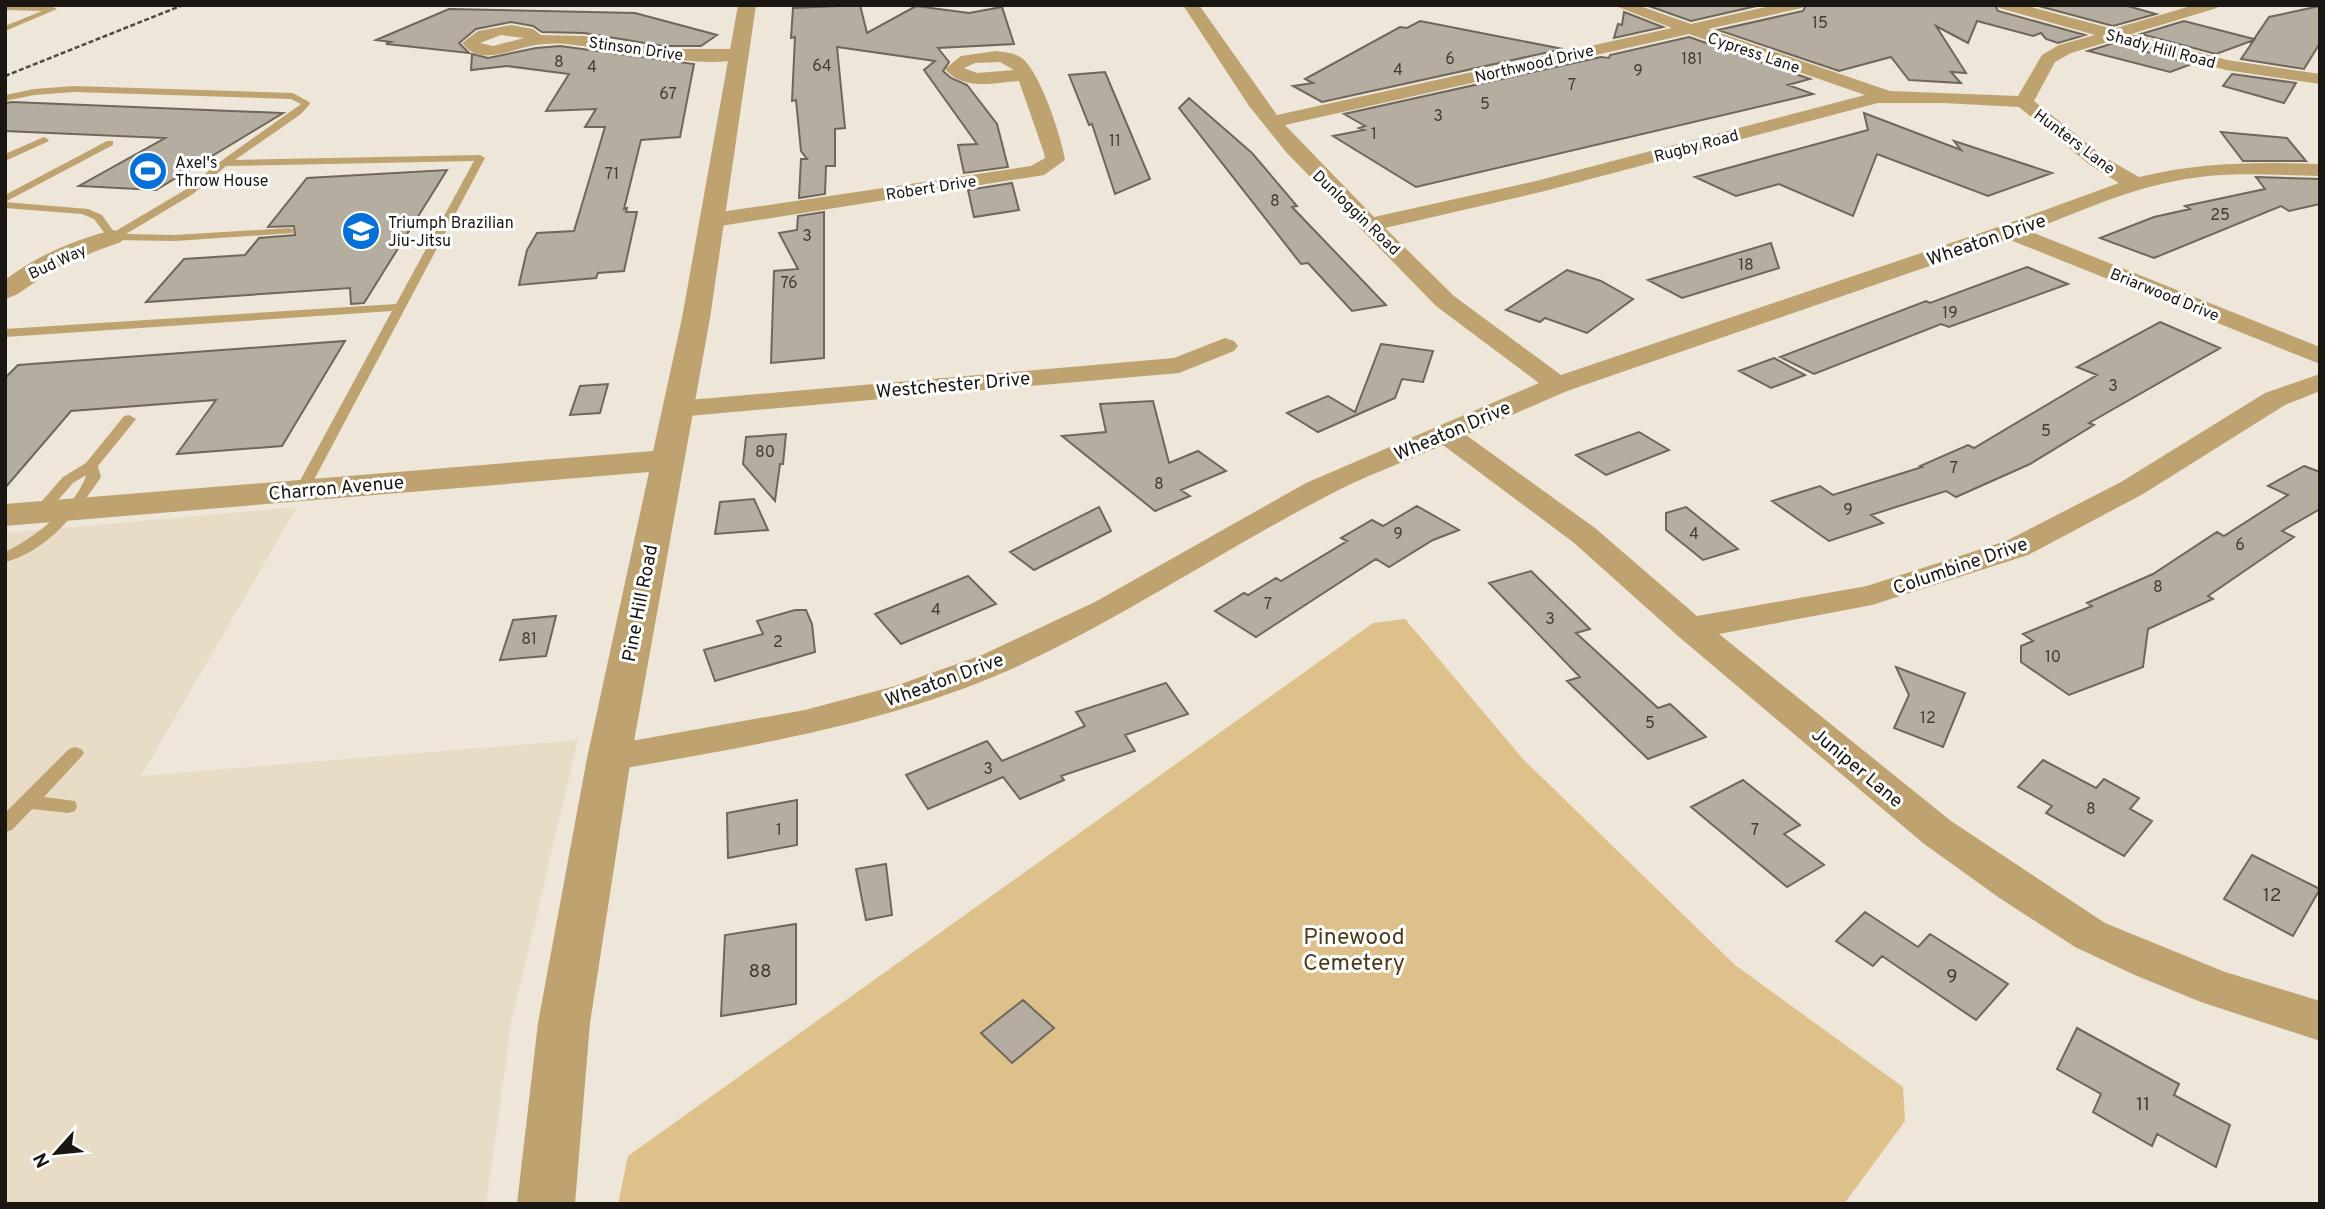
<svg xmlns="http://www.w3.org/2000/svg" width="2325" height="1209" viewBox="0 0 2325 1209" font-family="Overpass,sans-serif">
  <rect width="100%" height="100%" fill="#eee6d8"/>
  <path fill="#e8dcc7" d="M297,507l-156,269 437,-36 -66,279 -26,185h-481v-671z"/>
  <path fill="#dec08a" d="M1405,619l118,140 212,206 168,122 2,34 -61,83h-1226l10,-48 745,-533z"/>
  <path fill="#b5ad9f" stroke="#6f675b" stroke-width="2" d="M860,5l7,28 49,-27 53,7 33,-6 12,37 -76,4 11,14 -6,9 8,7 16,7 30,39 11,43 -44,6 -6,-28 19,-1 -53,-74 11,-9 -98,-14 8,81 -10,1v37h-9l-1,28 -26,4 2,-39h6l-6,-8 -5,-51 -4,1 3,-64 -4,1 2,-30z
    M1646,5h115l-70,16z
    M1806,5h189l3,6 87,24 -27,8 -12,-4 -5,-6 -8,3 -56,-15 -9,22 -32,-17 30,47 -15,-1 10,11 -52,-3 -18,-23 -52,14 -121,-41 85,-19z
    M2035,5h89l32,9 -43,12z
    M2320,6v37l-16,26 -63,-10 13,-19 -38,14 -75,-20 43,-13 70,18 15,-22z
    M449,9l186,4 82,22 -16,11h-38l-79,-13 -42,-1 -9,-6 -22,-4 -35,7 -17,14 10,10 -83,-9 5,-2 -15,-2z
    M1624,12l39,15 -49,11 4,-14 4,1z
    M1420,21l143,28 -241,53 -29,-16 20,-3 -8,-4 95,-52 7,1z
    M1689,37l121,42 -22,6 25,9 -397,93 -83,-51 31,-6 -5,-2 6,-2 -21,-12 257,-57 8,1 1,-3z
    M2114,43l78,21 -22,8 -82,-21z
    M560,46l134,18 -14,73 -39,3 -17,69 3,-1 -1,4h11l-13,59 -26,2 -2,5 -77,7 8,-35 10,-17 37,-2 31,-104h-20l11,-18 -50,2 23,-37 -62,-8 -36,4 1,-16 16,4 48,-10z
    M1105,72l45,107 -35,15 -23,-70 -3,1 -20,-50z
    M2232,74l64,9 -12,20 -61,-17z
    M1189,98l63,55 45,53 -5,1 94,98 -34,6 -44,-48 -7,1 -122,-156z
    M12,102l271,11 -127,77 -77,-4 86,-48 -160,-7v-28z
    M1864,113l97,37 -7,-9 98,32 -64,23 -111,-42 -24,62 -74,-32 -43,12 -41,-19 173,-47z
    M2221,132l66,6 19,23h-63z
    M447,170l-83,133 -13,1 -1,-16 -204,14 38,-43 61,-4 14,-17 36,-3 -1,-9 -26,1 39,-49z
    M2256,177l64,2v25l-31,7 -8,-5 -127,52 -54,-20 54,-21 36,-8 -5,-3 80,-17z
    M1012,183l7,27 -45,7 -6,-27z
    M824,212v146l-53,5 3,-92 24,-2 -19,-36 18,-3 1,-14z
    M1771,243l8,25 -97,30 -34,-18z
    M2027,267l41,17 -119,43 -8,-3 -127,50 -34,-17 146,-56 4,2z
    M1567,270l34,11 32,18 -46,34 -42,-15 -5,4 -34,-12z
    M2160,322l60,26 -131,75 5,2 -64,39 -74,33 -10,-6 -75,24 12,8 -54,18 -57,-40 48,-15 13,9 89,-28 -2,-1 48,-21 6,3 123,-73 -20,-8z
    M345,341l-63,105 -105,8 39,-54 -145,11 -66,77v-110l13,-13z
    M1381,344l52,7 -10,31 -21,-3 -7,19 -77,34 -31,-19 41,-17 27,16z
    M1774,358l31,17 -34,13 -32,-17z
    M608,384l-8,29 -30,2 10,-29z
    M1153,401l16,62 29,-12 28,20 -45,19 9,6 -35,15 -93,-75 44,-4 -6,-28z
    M1639,432l30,18 -63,25 -30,-20z
    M786,434l-3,30h-3l-5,37 -32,-37 3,-27z
    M2304,466l16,6v37l-38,22 12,6 -86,59 5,3 -65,30 -5,38 -74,28 -48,-33v-16l12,-5 -10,-7 69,-28 -5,-3 66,-29 64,-42 7,4 64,-41 -20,-9z
    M754,499l14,31 -53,4 5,-32z
    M1417,506l42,24 -26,10 -44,27 -13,-8 -120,78 -41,-26 29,-18 4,2 28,-17 5,3 66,-40 -6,-3 31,-18 11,6z
    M1099,507l12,24 -77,39 -24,-18z
    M1686,507l52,42 -35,11 -37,-30v-17z
    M1531,571l59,58 -14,4 82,75 12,-4 36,33 -58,22 -81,-78 13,-4 -91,-94z
    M968,576l28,28 -95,40 -26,-30z
    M795,610h11l6,14 3,28 -100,29 -11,-31 59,-16 -6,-13z
    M556,616l-10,40 -46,4 13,-40z
    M1896,667l69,26 -22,54 -49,-19 15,-33z
    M1166,683l22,31 -63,21 10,16 -74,25 3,4 -44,19 -17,-22 -75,32 -22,-34 81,-34 15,20 83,-35 -9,-14z
    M2043,760l53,28 8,-9 35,19 -9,11 22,12 -28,35 -78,-43 6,-7 -34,-19z
    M1743,780l57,45 -16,9 40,31 -37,22 -96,-80z
    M797,800v45l-69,13 -1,-45z
    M2252,855l68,34 -27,47 -69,-37z
    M886,864l6,51 -26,5 -10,-51z
    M1865,912l53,35 12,-13 78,50 -32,36 -94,-64 -9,10 -37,-25z
    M796,924v80l-75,12 4,-81z
    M1023,1000l31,28 -42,35 -31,-30z
    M2077,1028l102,56 -5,11 56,30 -14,42 -59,-33 -5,12 -59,-34 8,-18 -44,-25z"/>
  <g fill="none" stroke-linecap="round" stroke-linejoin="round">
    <path fill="#bea270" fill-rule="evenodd" d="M5,6l48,1 4,2 -52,22v-5l37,-15 -37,-1z
      M74,86l219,7 16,9 1,2 -9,10 -66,46 245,-5 5,3 -178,335h-10l-2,-3 97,-179 -387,26v-8l391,-25 78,-143 -248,5 -33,28 -67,40 49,1 114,-7 4,1v4l-118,8 -62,-1 -4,-1 -15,-20 -12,-5 -77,-6v-13l102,-54h6v4l-108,57 83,7 14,6 12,17 71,-42 36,-29 80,-57 -10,-5 -217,-7 -40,3 -29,6v-6l29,-6z
      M44,137l5,3 -2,2 -42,19v-7z
      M129,415l7,4 -38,47 3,11c-23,34 -53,74 -96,85v-10c27,-12 74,-49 81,-77l-13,8 -28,32h-10l-2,-3 2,-3 28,-32 23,-14 38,-47z
      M75,747l6,2 3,4 -3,4 -37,40 31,4 2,5 -2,5 -7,2 -36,-4 -20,21 -7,2v-19l64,-64z"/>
    <path fill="#bea270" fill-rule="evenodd" d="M1183,5h16l78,110 395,-87 -59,-23h24l54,19 83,-19h30l-2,3 -94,21 182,62 128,5 24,-41 17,-10 36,-10 -96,-27 -2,-3h27l89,24 81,-24h25l-2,3 -86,26 96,26 93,14v10l-94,-14 -112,-30 -43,13 -16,9 -21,39 70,56 35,20c64,-15 116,-15 181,-13v12c-48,-1 -97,-5 -144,5 -51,9 -99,32 -147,50l291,116v17l-312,-125 -441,152 -101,44 129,93 102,88 170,-30 139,-45 115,-59 144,-89 55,-19v17l-35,14 -142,89 -115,61 -156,50 -153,29 232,187 154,102 120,49 95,29v40l-119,-39 -64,-26 -62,-29 -77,-50 -75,-54 -245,-207 -105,-94 -130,-97c-38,17 -79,31 -116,51 -108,56 -208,125 -320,175 -126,55 -263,76 -398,100l-13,-3 -6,-10 6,-10 13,-3 196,-35 90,-24 87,-31 113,-53 211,-119 233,-100 -103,-77 -150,-154 -37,-46zM1689,34l176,61 -329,86 -162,36 -89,-92zM1878,103h65l76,4 71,58 29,18 -118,43 -440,149 -107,-79 -69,-68 160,-37z
      M511,25l22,4 8,6 43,1 79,13h76l9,5c-19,21 -144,-6 -174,-9 -12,-2 -25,-2 -38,0 -24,3 -55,23 -74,-2l16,-12zM501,35l23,3 -31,8 -13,-3z
      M996,51c8,1 19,2 26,7 19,16 39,78 43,102l-21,15 -330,52 -8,-2 -3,-5 3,-5 8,-2 317,-47 14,-8 -1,-5 -25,-72c-23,2 -57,10 -74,-12l16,-13zM1000,62l14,8 -37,3 -13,-5 11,-5z
      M113,230l8,2 3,5 -3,5c-25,9 -50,18 -73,31 -14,8 -27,22 -43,26v-19c31,-24 71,-41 108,-50z
      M1225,338l9,3 4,5 -4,5 -55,22 -502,44 -10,-2 -4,-6 4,-6 10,-2 497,-43z"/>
    <path fill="#bea270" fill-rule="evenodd" d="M738,5h18l-46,313 -79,440 -41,265 -15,181h-58l21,-181 49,-265 62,-286 -644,54v-22l648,-53 29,-133z"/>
    <path stroke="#4e4a42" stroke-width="2.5" stroke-dasharray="5 2.5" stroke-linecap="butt" d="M5,76l178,-71"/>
  </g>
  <defs>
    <symbol id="stadium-disc" viewBox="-11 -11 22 22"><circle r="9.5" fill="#0470d8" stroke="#fff"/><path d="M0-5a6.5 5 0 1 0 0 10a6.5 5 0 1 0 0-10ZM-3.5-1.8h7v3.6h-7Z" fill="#fff"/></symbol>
    <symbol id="school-disc" viewBox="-11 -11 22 22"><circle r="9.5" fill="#0470d8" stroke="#fff"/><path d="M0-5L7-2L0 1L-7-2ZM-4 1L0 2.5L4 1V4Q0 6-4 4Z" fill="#fff"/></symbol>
  </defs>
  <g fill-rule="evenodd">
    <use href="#stadium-disc" x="126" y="149" width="44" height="44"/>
    <use href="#school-disc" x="339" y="209" width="44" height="44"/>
  </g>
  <g text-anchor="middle" stroke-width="6" stroke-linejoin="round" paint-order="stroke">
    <g font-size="16" fill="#413c35">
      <text x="1820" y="28">15</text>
      <text x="1450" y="64">6</text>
      <text x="1692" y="64">181</text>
      <text x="559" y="67">8</text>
      <text x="822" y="71">64</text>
      <text x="592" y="72">4</text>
      <text x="1398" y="75">4</text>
      <text x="1638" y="76">9</text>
      <text x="1572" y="90">7</text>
      <text x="668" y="99">67</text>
      <text x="1485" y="109">5</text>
      <text x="1438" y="121">3</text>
      <text x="1374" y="139">1</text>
      <text x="1115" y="146">11</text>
      <text x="612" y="179">71</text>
      <text x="1275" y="206">8</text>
      <text x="2220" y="220">25</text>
      <text x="807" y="241">3</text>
      <text x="1746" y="270">18</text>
      <text x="789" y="288">76</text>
      <text x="1950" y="318">19</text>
      <text x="2113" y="391">3</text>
      <text x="2046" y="436">5</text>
      <text x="765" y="457">80</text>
      <text x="1954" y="473">7</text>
      <text x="1159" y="489">8</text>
      <text x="1848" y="515">9</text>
      <text x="1398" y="539">9</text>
      <text x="1694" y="539">4</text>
      <text x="2240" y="550">6</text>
      <text x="2158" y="592">8</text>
      <text x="1268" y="609">7</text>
      <text x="936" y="615">4</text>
      <text x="1550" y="624">3</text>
      <text x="529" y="644">81</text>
      <text x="778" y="647">2</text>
      <text x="2053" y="662">10</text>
      <text x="1928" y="723">12</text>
      <text x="1650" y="728">5</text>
      <text x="988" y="774">3</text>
      <text x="2091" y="814">8</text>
      <text x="779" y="835">1</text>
      <text x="1755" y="835">7</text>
    </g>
    <g font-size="16" fill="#1a1712" stroke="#fff">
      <text transform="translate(636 48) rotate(8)" y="6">Stinson Drive</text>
      <text transform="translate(2161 48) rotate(15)" y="6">Shady Hill Road</text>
      <text transform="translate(1754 52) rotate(19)" y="6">Cypress Lane</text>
      <text transform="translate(1534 63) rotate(-13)" y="6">Northwood Drive</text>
      <text transform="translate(2075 141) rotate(37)" y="6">Hunters Lane</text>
      <text transform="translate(1696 145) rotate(-15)" y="6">Rugby Road</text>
      <text transform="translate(931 187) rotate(-9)" y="6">Robert Drive</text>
      <text transform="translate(1357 212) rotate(44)" y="6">Dunloggin Road</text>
      <text transform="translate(57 261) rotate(-25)" y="6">Bud Way</text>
      <text transform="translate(2165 294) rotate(22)" y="6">Briarwood Drive</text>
    </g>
    <g font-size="16" fill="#1a1712" stroke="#fff" text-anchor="start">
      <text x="175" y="168">Axel's<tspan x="175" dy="18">Throw House</tspan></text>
      <text x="388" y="228">Triumph Brazilian<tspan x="388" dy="18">Jiu-Jitsu</tspan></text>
    </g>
    <g font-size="19" fill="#1a1712" stroke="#fff">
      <text transform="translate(1986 239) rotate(-19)" y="7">Wheaton Drive</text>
      <text transform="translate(953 384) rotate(-5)" y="7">Westchester Drive</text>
      <text transform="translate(1452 430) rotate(-23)" y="7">Wheaton Drive</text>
      <text transform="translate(336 487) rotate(-5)" y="7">Charron Avenue</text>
      <text transform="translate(1960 565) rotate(-19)" y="7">Columbine Drive</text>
      <text transform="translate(639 603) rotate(-79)" y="7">Pine Hill Road</text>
      <text transform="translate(944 679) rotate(-20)" y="7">Wheaton Drive</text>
      <text transform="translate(1858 767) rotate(40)" y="7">Juniper Lane</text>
    </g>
    <g font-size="19" fill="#413c35">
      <text x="2272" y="901">12</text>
      <text x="760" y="977">88</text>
      <text x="1952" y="982">9</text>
      <text x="2143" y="1110">11</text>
    </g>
    <g font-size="23" fill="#4d3b1a" stroke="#fff">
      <text x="1354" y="944">Pinewood<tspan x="1354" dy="26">Cemetery</tspan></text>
    </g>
  </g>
  <rect width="2325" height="1209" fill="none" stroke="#1a1712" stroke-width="14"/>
  <g transform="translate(56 1153) rotate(243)" stroke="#ffffff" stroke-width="5" paint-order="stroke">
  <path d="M0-5L12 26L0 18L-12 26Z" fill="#1a1712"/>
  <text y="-10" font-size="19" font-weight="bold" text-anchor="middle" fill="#1a1712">N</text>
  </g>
</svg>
